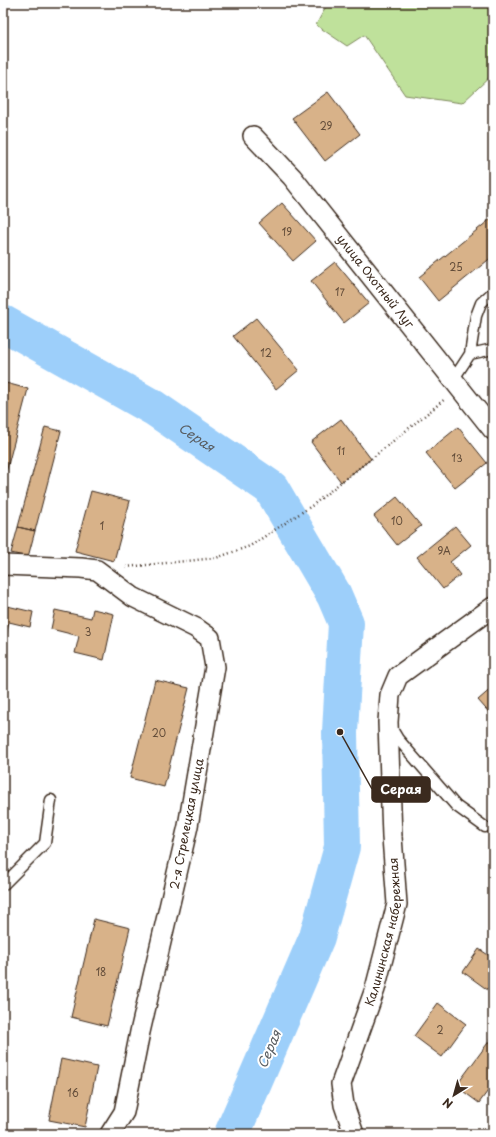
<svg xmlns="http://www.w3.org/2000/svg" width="496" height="1137" viewBox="0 0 496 1137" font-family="'Playpen Sans',sans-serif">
  <rect width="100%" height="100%" fill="#fff"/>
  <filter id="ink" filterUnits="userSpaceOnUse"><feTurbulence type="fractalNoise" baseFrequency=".025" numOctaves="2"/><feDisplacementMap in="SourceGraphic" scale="8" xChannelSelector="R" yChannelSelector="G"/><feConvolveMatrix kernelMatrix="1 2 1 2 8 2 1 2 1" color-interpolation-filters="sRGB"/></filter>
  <g filter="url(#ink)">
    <path fill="#bfe19b" stroke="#7d865c" d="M328,3h165v71l-31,29 -57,-8 -41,-60 -17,11 -31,-21z"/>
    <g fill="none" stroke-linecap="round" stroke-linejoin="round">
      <path stroke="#9dcffa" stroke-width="36" id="s1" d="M3,323l151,85 117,80 63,107 12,28 -6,109 2,115 -25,90 -85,197"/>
    </g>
    <path fill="#d8b289" stroke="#3b2a1e" d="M328,92l32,42 -35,27 -33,-43z
      M282,203l34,38 -23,20 -34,-38z
      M493,217v39l-55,45 -19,-24z
      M335,262l34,41 -25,20 -33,-42z
      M256,318l43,52 -23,19 -43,-53z
      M6,383l22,6 -25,95v-90z
      M341,419l30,40 -30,23 -30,-40z
      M45,427l16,4 -26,100 -17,-4z
      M458,427l29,36 -32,25 -29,-35z
      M91,491l39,10 -16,60 -39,-10z
      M397,497l24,29 -24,19 -23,-29z
      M455,526l16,19 -21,17 10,13 -17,14 -26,-32z
      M18,527l17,4 -7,26 -17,-4z
      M3,605l30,7 -3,15 -21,-5 -5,24h-1z
      M93,609l21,5 -10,46 -29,-7 4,-17 -28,-7 4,-19 36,8z
      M155,680l34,8 -25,99 -34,-9z
      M493,687v30l-15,-17z
      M94,919l36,9 -23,98 -36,-9z
      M479,949l14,9v33l-1,2 -29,-21z
      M438,1003l28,21 -24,33 -28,-21z
      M493,1036v48l-14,19 -23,-17z
      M61,1059l36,8 -12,60 -36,-7z"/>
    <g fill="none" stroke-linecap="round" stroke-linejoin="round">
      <defs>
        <path id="lane" d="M470,354l23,-5
          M453,380l17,-26 6,-38 5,-13 12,-11
          M392,729l6,10 58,67 29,21
          M3,885l42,-42 6,-43"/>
        <g id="street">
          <path id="s2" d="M253,136l39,41 201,253"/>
          <path d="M3,565l78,3 16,2 36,27 63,31 14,10 5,29 -27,159 -48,206 -16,80 -14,22"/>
          <path id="s3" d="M354,1134l-10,-29 -3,-21 34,-95 22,-85 -5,-67 -4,-115 2,-27 8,-19 95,-69"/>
        </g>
      </defs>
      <use href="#lane" stroke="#3b2a1e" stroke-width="13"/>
      <use href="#street" stroke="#3b2a1e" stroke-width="22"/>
      <path stroke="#3b2a1e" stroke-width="2.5" stroke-dasharray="1 3" stroke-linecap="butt" d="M126,567l90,-9 34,-12 63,-41 28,-23 30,-23 74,-60"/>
      <use href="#lane" stroke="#fff" stroke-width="10"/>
      <use href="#street" stroke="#fff" stroke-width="19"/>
    </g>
  </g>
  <g text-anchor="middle" stroke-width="4" stroke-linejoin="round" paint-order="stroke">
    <g font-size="10" fill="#624c39">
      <text x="326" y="130">29</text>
      <text x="287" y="236">19</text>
      <text x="456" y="271">25</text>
      <text x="340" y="296">17</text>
      <text x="266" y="357">12</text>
      <text x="341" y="455">11</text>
      <text x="457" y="462">13</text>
      <text x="397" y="525">10</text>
      <text x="102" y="530">1</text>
      <text x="444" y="555">9А</text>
      <text x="88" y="636">3</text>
      <text x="159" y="737">20</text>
      <text x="101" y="976">18</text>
      <text x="440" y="1034">2</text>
      <text x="73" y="1097">16</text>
    </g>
    <g font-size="12" fill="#3b2a1e" stroke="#fff">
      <text dy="4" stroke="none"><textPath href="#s2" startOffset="190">улица Охотный Луг</textPath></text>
      <text transform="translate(187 824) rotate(-79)" y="4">2-я Стрелецкая улица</text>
      <text dy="4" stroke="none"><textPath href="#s3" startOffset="211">Калининская набережная</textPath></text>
    </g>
    <g font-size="13" font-style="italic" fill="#585c60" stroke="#fff">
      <text dy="5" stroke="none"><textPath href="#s1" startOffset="225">Серая</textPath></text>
      <text transform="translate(269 1049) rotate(-67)" y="5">Серая</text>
    </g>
  </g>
  <path fill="none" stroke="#3b2a1e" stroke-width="1.5" d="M340 732L372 789"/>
  <circle fill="#3b2a1e" stroke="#fff" stroke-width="1.5" cx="340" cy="732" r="4"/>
  <rect fill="#3b2a1e" stroke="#3b2a1e" stroke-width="1.5" x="372" y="777" width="58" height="25" rx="4"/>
  <g font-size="13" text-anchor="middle" font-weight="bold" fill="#fff">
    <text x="401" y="794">Серая</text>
  </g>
  <rect width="496" height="1137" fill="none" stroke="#fff" stroke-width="16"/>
  <rect x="8" y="8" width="480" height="1121" fill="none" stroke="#3b2a1e" stroke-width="1.5" filter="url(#ink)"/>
  <g transform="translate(454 1095) rotate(217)" stroke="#ffffff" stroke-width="3" paint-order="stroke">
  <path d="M0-3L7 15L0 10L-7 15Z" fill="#3b2a1e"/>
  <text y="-6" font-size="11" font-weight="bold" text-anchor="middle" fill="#3b2a1e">N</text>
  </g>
</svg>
